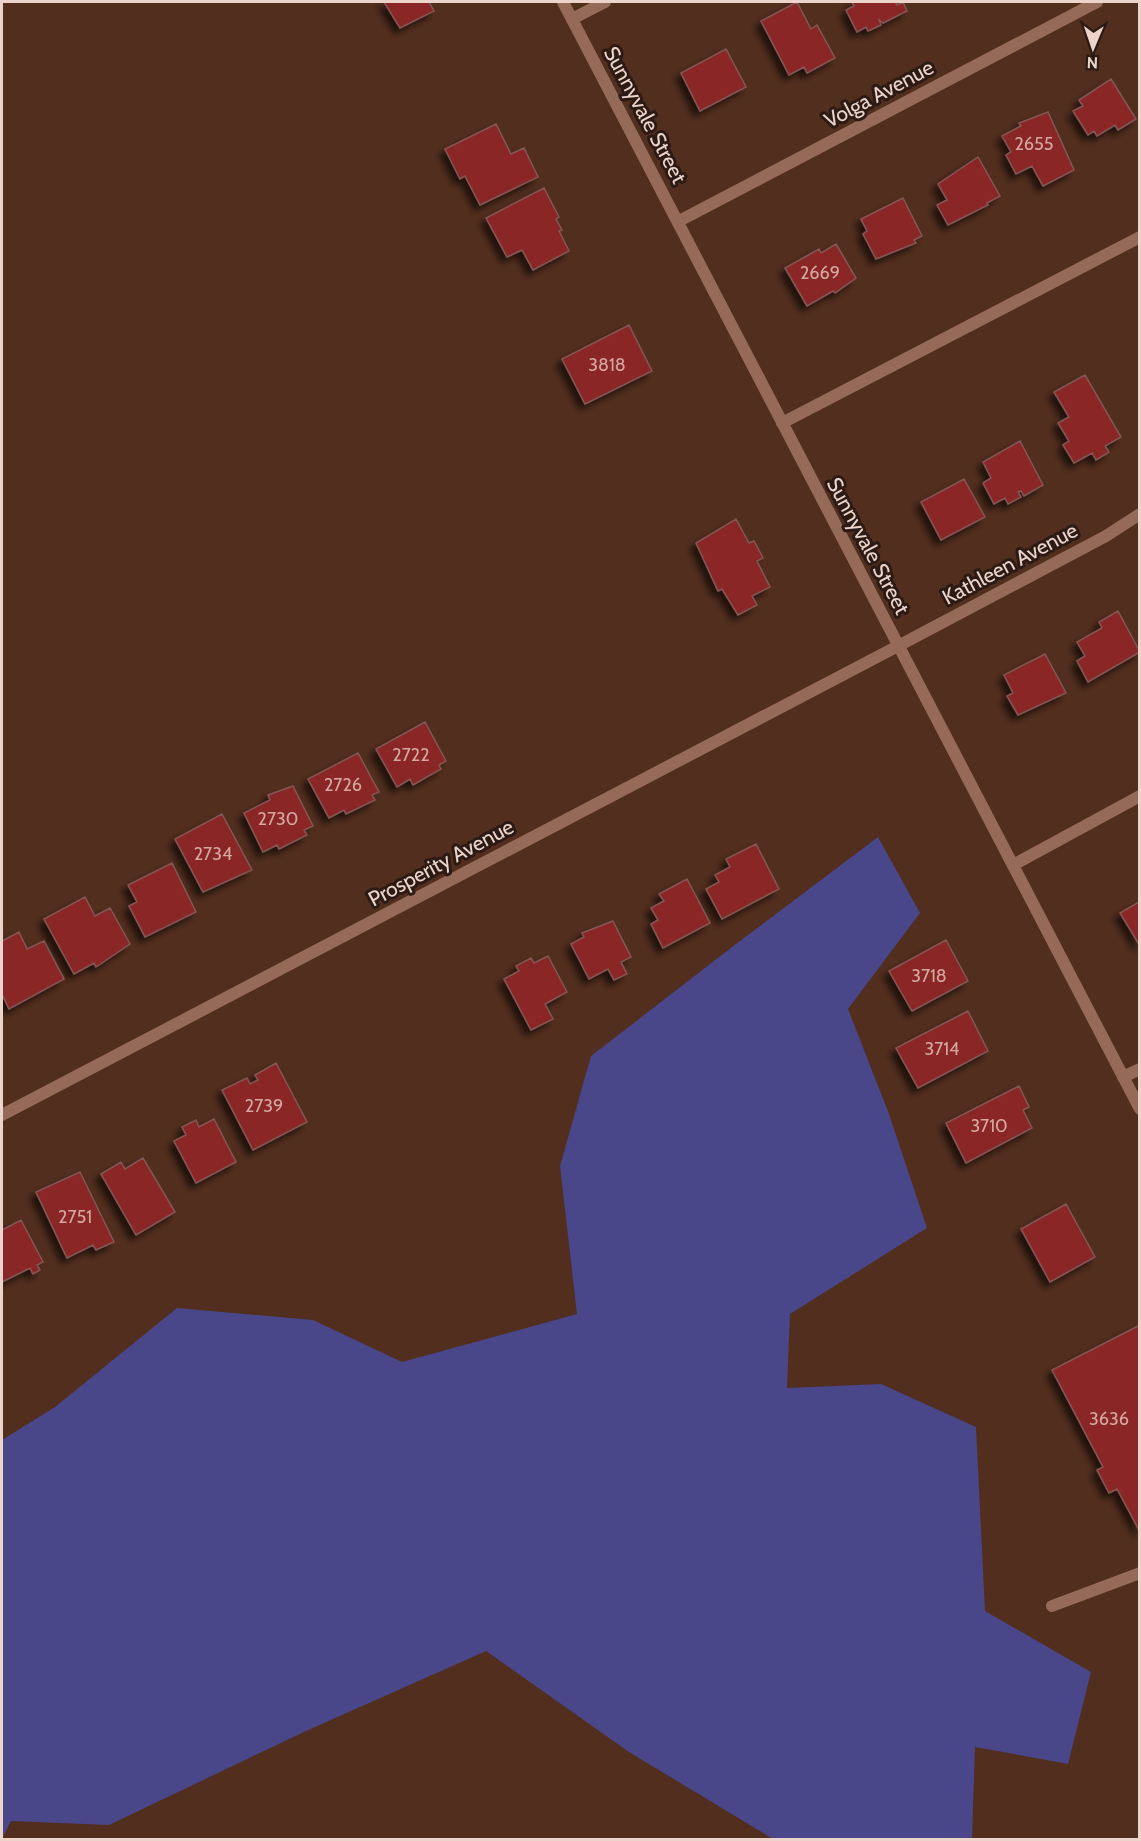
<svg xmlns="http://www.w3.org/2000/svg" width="1141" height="1841" viewBox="0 0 1141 1841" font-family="Cabin,sans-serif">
  <defs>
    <filter id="shadow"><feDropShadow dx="-5.5" dy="5.5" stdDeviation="3" flood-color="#0009"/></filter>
  </defs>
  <rect width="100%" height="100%" fill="#522e1e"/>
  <path fill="#494689" d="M878,837l42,76 -72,96 41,105 38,114 -137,86 -3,74 94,-4 95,43 9,184 106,61 -23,92 -93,-17 -3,92h-199l-144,-87 -143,-101 -180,80 -197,94 -98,-4 -9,18v-399l53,-33 122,-99 136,12 89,42 175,-48 -17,-148 31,-110 145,-112z"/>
  <path fill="#8b2528" stroke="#835754" stroke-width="1.5" filter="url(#shadow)" d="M384,2h45l5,9 -34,17z
    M797,2l14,27 6,-4 18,33 -28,15 -3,-6 -15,8 -28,-54z
    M852,2h43l2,3 6,-3 4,9 -24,12 -4,-3 2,5 -13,6 -2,-4 -9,5 -11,-22 8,-4z
    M726,49l20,38 -46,24 -19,-38z
    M1111,79l25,40 -18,11 -3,-5 -18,11 -3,-5 -6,4 -15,-24 10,-5 -4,-6z
    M1048,112l26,58 -31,16 -11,-20 -16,8 -10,-19 5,-3 -9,-16 19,-10 -2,-3z
    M496,124l15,30 13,-6 14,29 -58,28 -15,-29 -5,3 -15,-30z
    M978,157l22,39 -13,7 1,2 -40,20 -11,-20 10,-5 -9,-16z
    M544,188l15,29 -3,2 6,11 -3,1 10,20 -36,19 -11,-20 -15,7 -21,-39z
    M903,198l19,38 -8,4 2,3 -40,16 -13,-25 4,-3 -6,-12z
    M836,244l20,34 -21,15 -2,-2 -26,15 -22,-38 34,-19 2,4z
    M629,325l23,46 -67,33 -23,-45z
    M1085,375l36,62 -16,9 4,6 -13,8 -4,-7 -18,10 -11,-18 6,-4 -11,-18 11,-6 -15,-25z
    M1020,441l23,44 -19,11 -3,-5 -3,1 3,5 -13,7 -3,-6 -11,6 -11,-21 8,-5 -8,-16z
    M964,479l21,38 -44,23 -20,-38z
    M736,519l13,24 5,-2 9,17 -6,3 13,26 -18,9 5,9 -19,10 -16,-26 -4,2 -22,-48z
    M1118,611l22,41 -52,30 -11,-21 8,-5 -8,-14 25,-14 -3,-6z
    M1045,654l21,39 -48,22 -11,-19 6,-3 -9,-18z
    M425,722l21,39 -7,4 2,4 -28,16 -3,-6 -13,8 -21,-38z
    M358,753l21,39 -7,3 3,5 -29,14 -2,-4 -15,8 -21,-39z
    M293,786l20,40 -9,4 3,5 -28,14 -2,-4 -14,7 -19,-39 26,-13 -2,-5z
    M222,814l30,56 -49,22 -28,-53z
    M756,844l23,45 -57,30 -16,-30 13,-7 -4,-7 15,-8 -4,-8z
    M172,863l24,49 -51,25 -16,-31 8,-4 -9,-17z
    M687,879l23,44 -47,25 -12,-24 7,-4 -7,-12 13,-7 -5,-7z
    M85,897l10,19 15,-8 20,36 -34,23 -2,-4 -20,11 -30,-55z
    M1139,902l1,1v43l-20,-33z
    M613,921l18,36 -10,5 6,12 -13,6 -6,-11 -19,10 -18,-35 13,-7 -2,-4z
    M19,932l8,17 17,-8 20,38 -55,30 -7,-15v-53z
    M946,940l22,41 -56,30 -23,-40z
    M548,956l19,36 -22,12 8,15 -22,11 -27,-51 15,-8 -3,-5 15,-8 3,5z
    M968,1011l20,40 -70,37 -22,-40z
    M276,1063l31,59 -54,28 -31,-60 25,-12 3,6 8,-4 -3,-5z
    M1019,1086l10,21 -6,3 9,18 -66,35 -20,-40z
    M214,1119l22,43 -40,21 -22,-42 12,-6 -4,-8 14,-7 3,7z
    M143,1158l32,54 -39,23 -35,-61 20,-12 4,7z
    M80,1172l34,70 -18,8 -3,-5 -26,13 -31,-66z
    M1066,1204l29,53 -45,25 -29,-53z
    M21,1220l22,42 -6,3 3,5 -7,4 -3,-6 -28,14v-52z
    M1140,1325v207l-23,-43 -8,4 -12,-23 6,-3 -51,-97z"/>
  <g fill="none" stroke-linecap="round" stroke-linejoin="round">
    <path stroke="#956a58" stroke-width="12" d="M572,19l33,-17
      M782,423l358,-186
      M1013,865l127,-69
      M1052,1606l88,-33"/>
    <path stroke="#956a58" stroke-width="12" d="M679,221l418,-219
      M1123,1077l17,-8
      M2,1115l896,-469 208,-110 34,-22"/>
    <path stroke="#956a58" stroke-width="12" d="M563,2l577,1107"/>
  </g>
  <g text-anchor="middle" stroke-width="6" stroke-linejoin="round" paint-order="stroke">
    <g font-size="18" fill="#d4a8a2">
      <text x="1034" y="150">2655</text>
      <text x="820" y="279">2669</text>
      <text x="607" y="371">3818</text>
      <text x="411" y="761">2722</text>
      <text x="343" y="791">2726</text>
      <text x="278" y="825">2730</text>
      <text x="213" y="860">2734</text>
      <text x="929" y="982">3718</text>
      <text x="942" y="1055">3714</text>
      <text x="264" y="1112">2739</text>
      <text x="989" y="1132">3710</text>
      <text x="75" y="1223">2751</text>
      <text x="1109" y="1425">3636</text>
    </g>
    <g font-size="21" fill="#ecd4ca" stroke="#2c1b14">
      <text transform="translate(879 94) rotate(-28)" y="7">Volga Avenue</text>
      <text transform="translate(645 115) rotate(62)" y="7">Sunnyvale Street</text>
      <text transform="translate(868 546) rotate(62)" y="7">Sunnyvale Street</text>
      <text transform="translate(1010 564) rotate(-28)" y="7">Kathleen Avenue</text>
      <text transform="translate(441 863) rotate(-28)" y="7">Prosperity Avenue</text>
    </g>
  </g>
  <rect width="1141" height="1841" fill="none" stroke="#ecd4ca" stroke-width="6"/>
  <g transform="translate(1093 48) rotate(182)" stroke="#2c1b14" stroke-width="4.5" paint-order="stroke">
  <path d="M0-4.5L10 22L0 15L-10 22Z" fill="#ecd4ca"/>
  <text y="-9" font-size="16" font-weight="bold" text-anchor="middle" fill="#ecd4ca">N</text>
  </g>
</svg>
